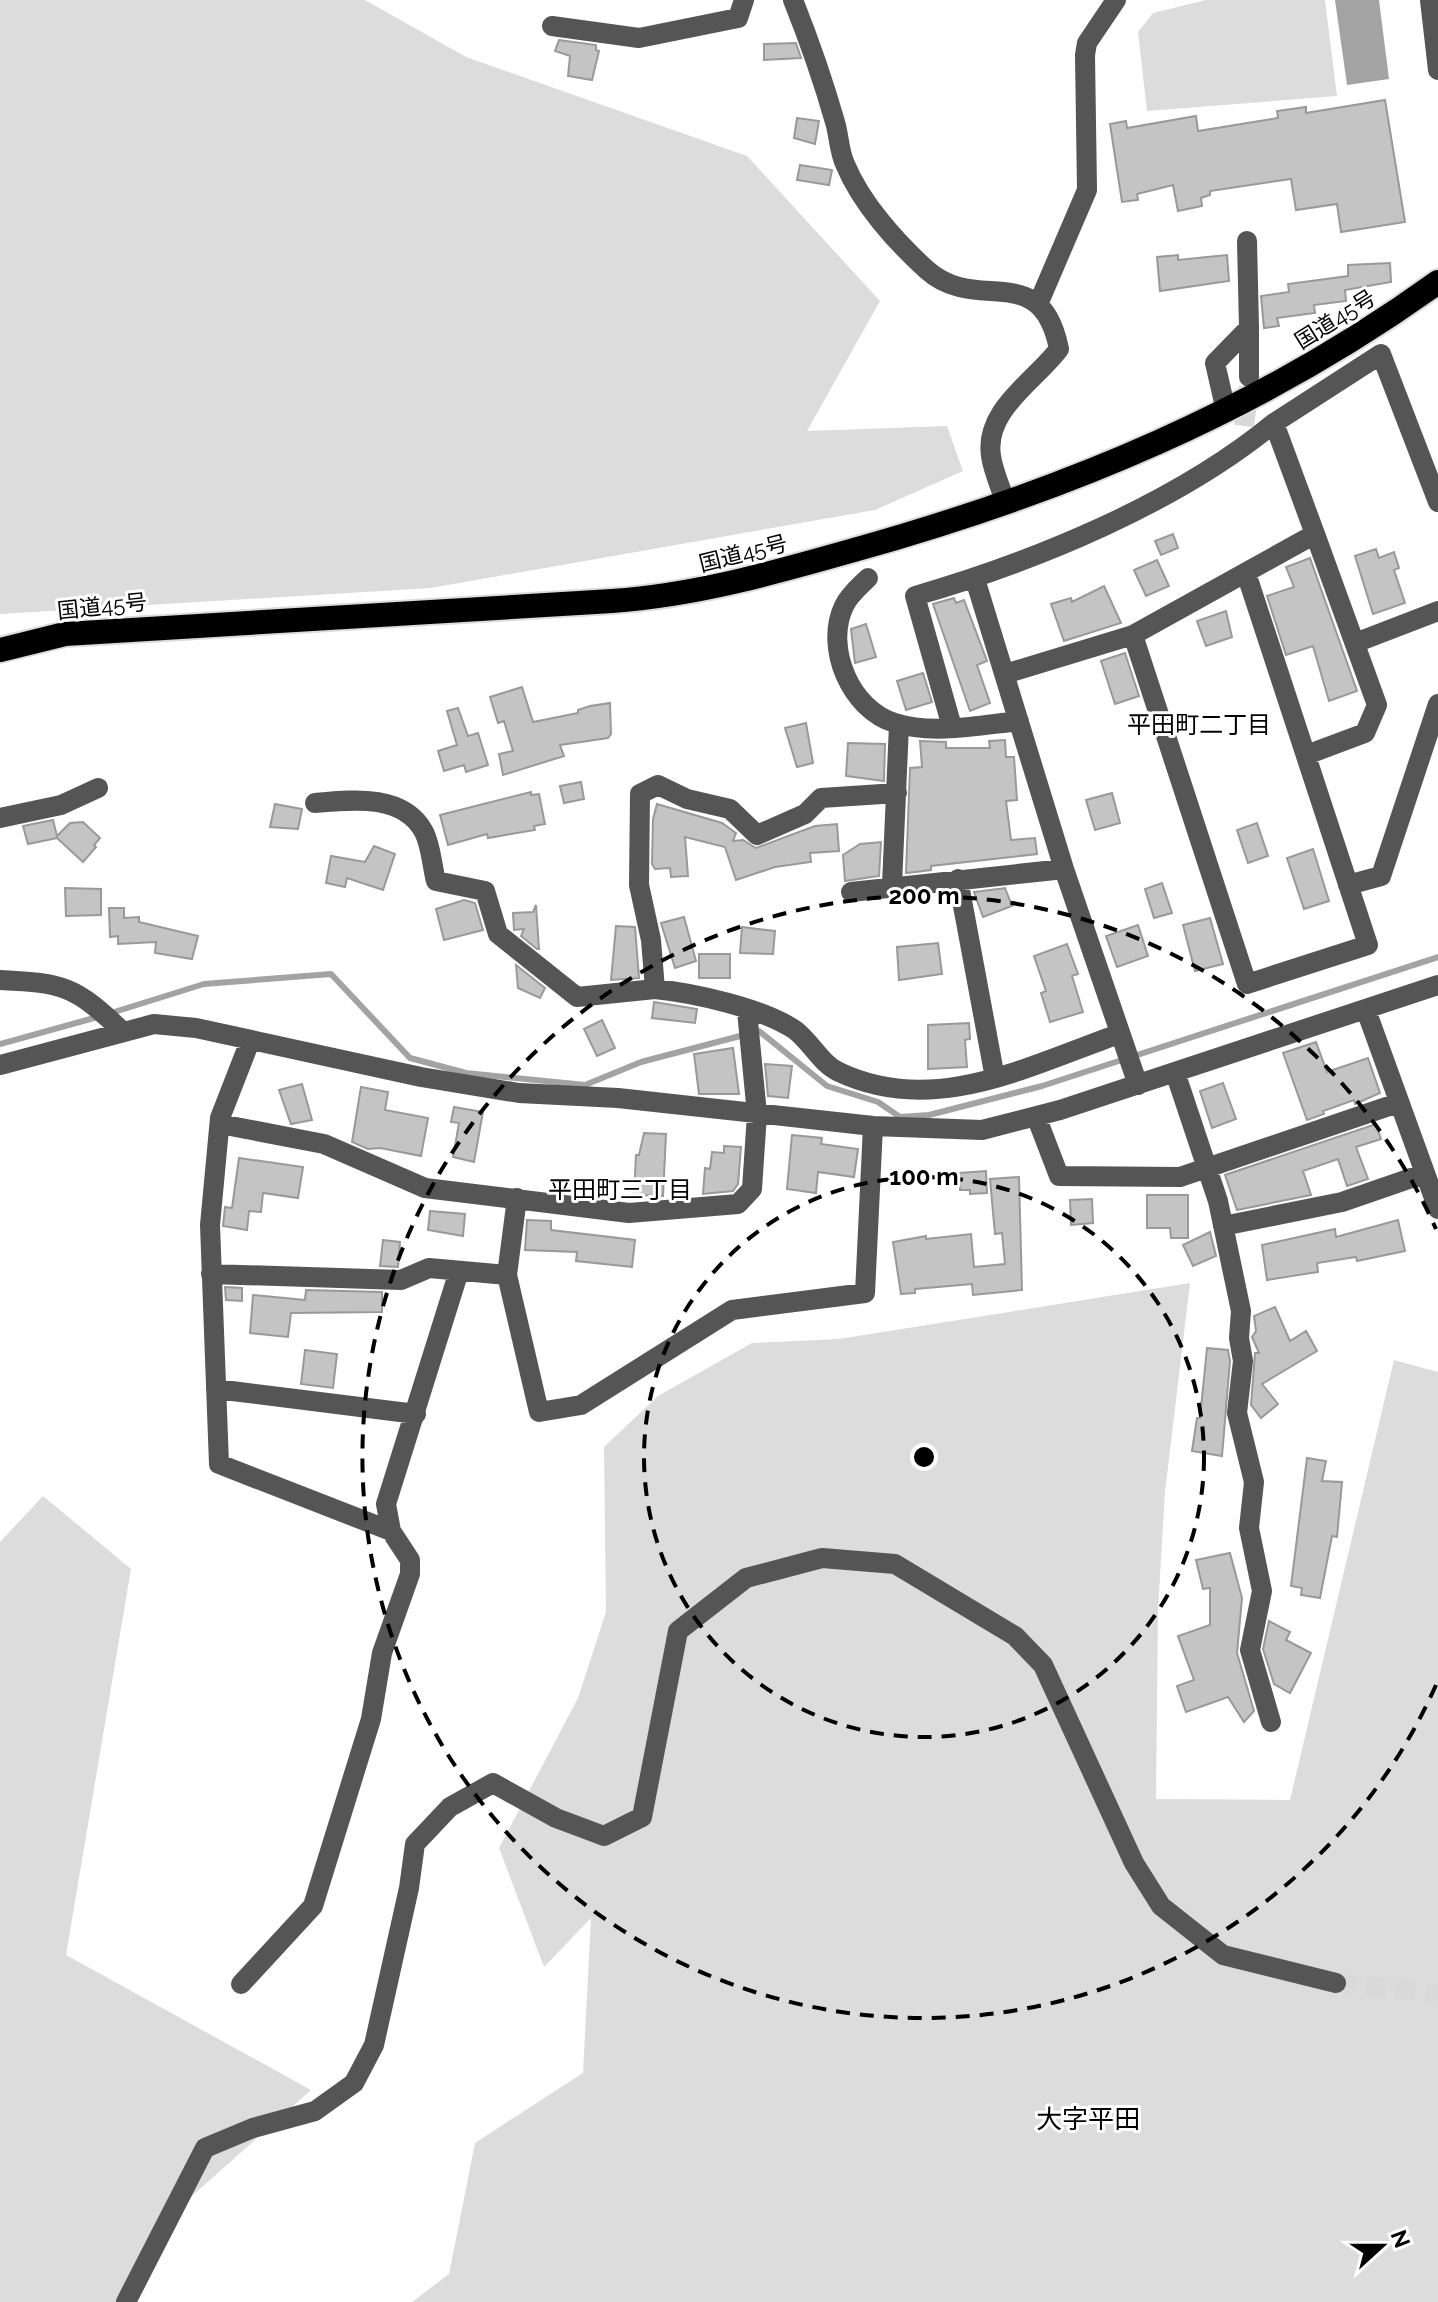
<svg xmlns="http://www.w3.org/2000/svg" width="1438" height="2302" viewBox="0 0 1438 2302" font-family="Raleway,'Noto Sans JP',sans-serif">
  <rect width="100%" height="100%" fill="#fff"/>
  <path fill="#dcdcdc" d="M0,0h365l101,57 281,99 133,145 -73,130 140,-5 16,45 -88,39 -444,78 -431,26z
    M1206,0h119l12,96 -190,15 -9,-79 15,-19z
    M1190,1283l-25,209 -7,118 -2,189 134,1 104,-440 44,12v930h-1026l37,-28 26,-131 108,-70 8,-155 -47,49 -45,-119 79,-150 28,-86 -2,-165 54,-51 94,-53 87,-4z
    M43,1496l88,73 -65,386 245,135 -146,130 -38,82h-127v-760z"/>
  <path fill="#a3a3a3" d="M1335,0h44l10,79 -42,6z"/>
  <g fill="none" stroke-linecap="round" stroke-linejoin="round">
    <path stroke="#a3a3a3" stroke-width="6" d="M111,1013l93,-29 127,-10 79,84 56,15 119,12 56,-23 103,-27
      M755,1032l4,-1 68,55 51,16 22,15 29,-2 113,-29 396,-129
      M0,1044l101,-28"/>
  </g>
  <path fill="#c4c4c4" stroke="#999" stroke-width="2" d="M559,40l37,5v5l3,1 -7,29 -24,-4 2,-20 -15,-5z
    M796,43l5,15 -37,2v-16z
    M1385,100l20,122 -64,10 -4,-28 -41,6 -5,-31 -81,12v4l-9,3 1,8 -24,5 -5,-26 -36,9 1,6 -16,2 -12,-78 16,-3 1,7 69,-12 2,15 80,-13 -1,-7 29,-4v6z
    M797,118l22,3 -4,23 -21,-6z
    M800,165l32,5 -3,15 -32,-5z
    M1178,255v5l49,-5 2,26 -69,10 -3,-34z
    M1390,263l1,19 -46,8 1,11 -32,4 1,8 -38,5 2,8 -15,2 -3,-32 28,-4 -1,-8 60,-8v-11z
    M1173,534l5,14 -17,7 -6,-14z
    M1376,549l3,9 15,-6 5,16 -5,2 11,33 -32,11 -18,-58z
    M1310,558l47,133 -28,10 -16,-55 -27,9 -19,-59 27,-9 -8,-20z
    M1157,560l12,26 -23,10 -12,-26z
    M1104,586l17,37 -57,18 -13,-37 20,-6 1,4z
    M954,598l2,5 8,-3 23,61 -10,4 13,38 -20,8 -37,-107z
    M1226,611l6,26 -26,9 -9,-25z
    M866,624l10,33 -21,6 -4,-34z
    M1125,653l14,43 -24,8 -14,-43z
    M923,673l9,29 -26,8 -9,-29z
    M522,687l11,35 45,-9v-3l12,-4 20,-3 1,31 -3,4 -48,7 4,11 -61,19 -4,-21 14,-3 -9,-30 -6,2 -8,-26z
    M458,708l10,28 10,-3 10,32 -22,7 -2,-7 -20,6 -6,-20 19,-6 -10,-34z
    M806,723l7,40 -16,4 -12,-39z
    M1005,740l1,17h8l3,43 -11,1 5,39 24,-2 2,16 -106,12v4l-25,3 4,-105 12,-1 -2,-26 26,1v6h44l-1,-7z
    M848,743l37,1 -1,37 -38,-5z
    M581,782l3,17 -20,4 -4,-17z
    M531,792v3l8,-1 6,30 -11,2 1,4 -47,8 -1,-4 -39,11 -8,-30z
    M1112,793l8,30 -25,7 -9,-30z
    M275,804l27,5 -4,20 -28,-2z
    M657,804l65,19 14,10 -3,8 10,-1 13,8 59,-22 22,-2 2,27 -29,2 1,9 -36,5 -39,13 -11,-33 -40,-10 3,39 -17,1 -1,-9 -15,1 -3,-5 1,-45z
    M53,820l4,16 13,-13 13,-1 17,16 -6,7 2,2 -13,15 -26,-24 -29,6 -5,-18z
    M1257,823l11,33 -20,7 -11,-33z
    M881,842l-2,34 -34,5 -2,-26 17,-11z
    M374,846l21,8 -12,36 -36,-12 -2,9 -19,-4 5,-27 34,6z
    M1313,849l16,52 -25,8 -17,-51z
    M1162,883l10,30 -18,5 -9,-29z
    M65,888l36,1v26l-35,1z
    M1005,888l7,18 -29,11 -9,-25z
    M464,900l11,3 8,27 -39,10 -8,-31z
    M536,905l3,44h-2l-16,-13 3,-7 -10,1 -1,-17 20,-1z
    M109,908h15v10l15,-1v5l59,14 -6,23 -37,-6 1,-11 -38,2v-8l-8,1z
    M684,917l12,44 -21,7 -14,-45z
    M1210,918l13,46 -28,7 -12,-46z
    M1138,925l10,31 -31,11 -11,-31z
    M616,926l19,1 4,51 -28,2z
    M742,927l33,4 -2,23 -33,-1z
    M938,943l4,31 -43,6 -2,-33z
    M1067,944l11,30 -6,2 11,36 -33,10 -9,-29 5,-2 -12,-35z
    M699,954h31v24h-31z
    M516,965l29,23 -5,10 -22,-10z
    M654,1002l43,7 -2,14 -43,-5z
    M602,1020l13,28 -18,8 -13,-27z
    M969,1023l1,16 -5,1 2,27 -39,2v-44z
    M1316,1042l11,30 41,-14 12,35 -25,11 -1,-4 -31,11 1,3 -17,6 -24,-67z
    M733,1048l6,46h-40l-5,-40z
    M765,1064l27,2 -4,32 -20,-2z
    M1223,1083l13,36 -24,9 -12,-37z
    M302,1084l10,36 -21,4 -12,-34z
    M361,1087l27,5 -3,18 43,8 -7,38 -41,-8 -12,1 -16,-7z
    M454,1107l29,5 -9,50 -21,-5 6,-34 -8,-1z
    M1376,1124l5,15 -25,8 12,32 -21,7 -9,-27 -35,12 8,24 -74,15 -12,-35z
    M644,1133l22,1 -3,62 -29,-1 2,-40h3z
    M792,1135l30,3 -1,6 37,5 -4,28 -36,-5 -2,21 -29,-4z
    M724,1146l17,1 -3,37 -5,7 -30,3 2,-26 5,1 2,-17 12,1z
    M239,1158l64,9 -5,31 -35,-5 -2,19 -12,-1 -2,19 -24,-4 2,-19 7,1z
    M986,1171l1,22 -17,1v-4h-10l-1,-17z
    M1019,1177l3,113 -49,5 -1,-11 -57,5v4l-14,1 -8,-52 33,-6v3l45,-5 3,33 31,-3 -3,-31 -7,1 -5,-55z
    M1147,1195h41v43h-17l-1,-10h-23z
    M1092,1199l1,24 -22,2 -1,-25z
    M430,1211l35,3 -2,22 -35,-6z
    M527,1220l24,1v9l84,10 -3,27 -56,-6 1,-9 -52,-2z
    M1398,1220l7,31 -48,10 -1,-4 -39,6 1,9 -51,8 -5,-35 73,-16 1,8z
    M1210,1232l6,24 -23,10 -10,-21z
    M383,1240l17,2 -2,25 -18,-1z
    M225,1287l17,1v13l-16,-1z
    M306,1290l76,2v20l-91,1 -3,24 -38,-4 3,-38 52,5z
    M1275,1307l15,34 16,-10 11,20 -55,33 16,20 -17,14 -10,-13 4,-52h4l-7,-16 4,-6 -2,-15z
    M1207,1348l21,2 2,11 -8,95 -30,-5 5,-33h3z
    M305,1350l32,4 -4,34 -32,-4z
    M1307,1458l19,3 -4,20 20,1 -5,55 -5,-1 -12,62 -19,-3 1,-7 -11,-2z
    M1230,1553l12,45 -5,55 17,58 -10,11 -16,-25 -42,15 -9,-26 17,-6 -16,-44 32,-11v-37l-7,1 -7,-29z
    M1269,1621l21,11 -4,8 25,13 -21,40 -16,-9 -11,-35z"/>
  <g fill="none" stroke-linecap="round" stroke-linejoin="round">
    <path stroke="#d9d9d9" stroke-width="20" stroke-dasharray="20 10" stroke-linecap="butt" d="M1244,426l5,-39
      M1336,1983l102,10"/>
    <defs>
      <path id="highway" d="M0,650l65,-16 547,-33c84,-6 161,-28 242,-51 211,-59 405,-139 584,-268"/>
    </defs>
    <use href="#highway" stroke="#dbdbdb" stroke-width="28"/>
    <path stroke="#555" stroke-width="20" d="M793,0c16,40 30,80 42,122 4,13 4,29 10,42 16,39 51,78 82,106 50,45 114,-12 132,79 -24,32 -75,61 -68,107 2,15 10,32 15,48
      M1430,0l8,70
      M552,26l87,12 99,-20 6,-18
      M1039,302l48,-112 -2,-135 2,-12 29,-43
      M1249,328v49
      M1226,411l-11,-48 34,-35 -2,-87
      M868,578c-8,8 -19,17 -24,28 -20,42 7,104 51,117 38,12 86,2 124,-2
      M975,579l89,290 74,216
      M1133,635l114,349 121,-39 -122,-372
      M1355,643l83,-32
      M1005,674l128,-39 182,-101 -41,-111 107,-69 57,148
      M952,727l-37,-131c121,-35 262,-93 359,-173
      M1306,755l59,-22 12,-28 -62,-171
      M897,793l-76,5 -16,16 -48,21 -27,-26 -43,-10 -29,-14 -18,9 -1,91 12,55 4,49c39,4 107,19 140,41 16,12 26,34 44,42 95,45 189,-6 280,-38
      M315,803c35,-3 88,-10 109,29 7,13 8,34 12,49l49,10 13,43 79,63 78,-8
      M0,818l61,-13 37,-17
      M958,879l37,199
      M892,885l7,-160
      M1348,885l33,-9 57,-172
      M851,892l213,-23
      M0,980c64,3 75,6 122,51
      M1366,1010l72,199
      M250,1041l-30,77 -10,107 9,239 172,67
      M0,1065l154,-41 42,4 225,49 98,16 99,5 255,28 109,4 78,-20 378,-125
      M1175,1072l43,129 23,110 -2,27 4,23 -6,52 17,69 -5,46 13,63 -12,59 21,72
      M1036,1116l23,60 121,1 218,-74
      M220,1124l104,20 101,44 204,25 109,-9 14,-15 5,-75 -10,-103
      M517,1198l-10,77 32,137 42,-7 151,-95 133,-17 8,-167
      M1223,1226l119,-24 81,-28
      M211,1274l190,6 28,-12 78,7
      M216,1389l200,25
      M241,1984l72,-78 58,-187 11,-66 28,-79v-14l-19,-29 -5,-27 73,-233
      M126,2302l79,-154 48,-20 62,-17 39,-28 20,-38 35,-157 6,-44 35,-37 43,-24 63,35 48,18 38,-19 36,-186 68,-53 76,-20 73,6 120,72 28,29 91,198 27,43 62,49 113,28"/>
    <use href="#highway" stroke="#000" stroke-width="24"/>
  </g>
  <g fill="none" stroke="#000" stroke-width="4" stroke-dasharray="14 10">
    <circle cx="924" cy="1457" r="280"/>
    <path d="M1436 1685A561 561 0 1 1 1436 1229"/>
  </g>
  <g text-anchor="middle" stroke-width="6" stroke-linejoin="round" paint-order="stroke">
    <g font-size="22" fill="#000" stroke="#fff">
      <text transform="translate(1335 319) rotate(-32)" y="8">国道45号</text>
      <text transform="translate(743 553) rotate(-14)" y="8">国道45号</text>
      <text transform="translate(102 606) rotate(-6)" y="8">国道45号</text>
    </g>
    <g font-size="24" fill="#000" stroke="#fff">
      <text x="1199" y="733">平田町二丁目</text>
      <text x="620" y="1198">平田町三丁目</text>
    </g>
    <g font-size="26" fill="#000" stroke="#fff">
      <text x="1088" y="2128">大字平田</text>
    </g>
  </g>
  <circle cx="924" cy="1457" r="12" fill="#000" stroke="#fff" stroke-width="4"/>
  <g font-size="24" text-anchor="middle" font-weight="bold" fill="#000" stroke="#fff" stroke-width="6" stroke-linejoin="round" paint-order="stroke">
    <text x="924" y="904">200 m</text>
    <text x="924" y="1185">100 m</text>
  </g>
  <g transform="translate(1382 2246) rotate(69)" stroke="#ffffff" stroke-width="6" paint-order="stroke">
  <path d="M0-6L14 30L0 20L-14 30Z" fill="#000000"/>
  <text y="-12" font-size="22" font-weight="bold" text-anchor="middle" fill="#000000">N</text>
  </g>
</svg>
